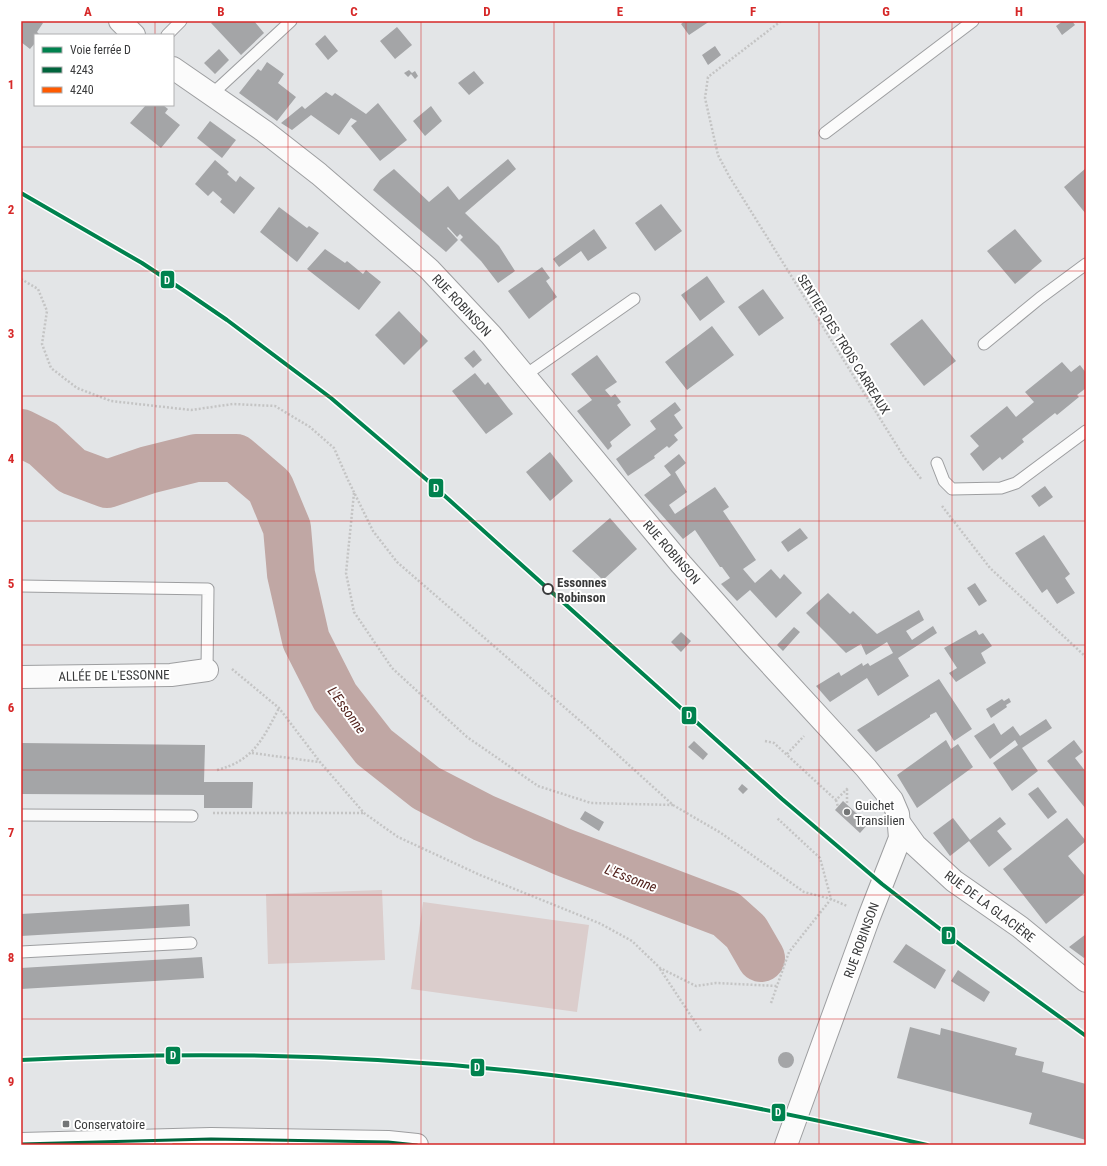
<svg xmlns="http://www.w3.org/2000/svg" width="1107" height="1166" viewBox="0 0 1107 1166" font-family="'Roboto Condensed',sans-serif">
  <rect width="100%" height="100%" fill="#e3e5e7"/>
  <path fill="#dbcdcc" d="M382,890l3,70 -117,4 -2,-70z
    M423,902l166,23 -12,87 -166,-23z"/>
  <g fill="none" stroke-linecap="round" stroke-linejoin="round">
    <path stroke="#c0a7a4" stroke-width="48" d="M21,433l22,11 29,27 35,13 41,-14 48,-12h40l34,29 17,41 4,46 15,66 29,57 39,50 52,41 58,30 79,34 163,62 20,18 15,26"/>
  </g>
  <path fill="#a4a5a7" d="M21,21h19l3,2 -6,9 3,3h-5v8l-5,6 -9,-7z
    M214,21h40l10,12 -23,22 -30,-32z
    M685,21h25l-21,14 -8,-11z
    M1063,21h9l3,4 -13,10 -6,-9z
    M397,27l15,18 -17,14 -15,-18z
    M325,35l13,16 -10,9 -13,-16z
    M715,46l6,9 -13,10 -6,-10z
    M219,49l10,11 -14,14 -11,-11z
    M267,62l17,12 -6,9 18,14 -19,24 -38,-28 19,-24 3,2z
    M409,70l3,3 3,-2 3,5 -3,3 -4,-5 -3,3 -4,-4z
    M474,71l10,12 -15,12 -11,-12z
    M326,92l6,4 3,-3 31,21 12,-11 29,37 -27,21 -29,-35 6,-5 -6,-3 -12,17 -28,-20 -19,15 -11,-7 21,-17 3,3z
    M146,105h17l5,4 -3,4 15,12 -19,23 -31,-25z
    M431,106l11,15 -17,15 -12,-15z
    M210,121l26,19 -14,18 -25,-20z
    M508,159l8,10 -51,44 34,33 16,25 -17,12 -17,-22 -21,-21 3,-3 -3,-3 -3,3 -9,-10 -1,1 11,12 -12,12 -73,-62 7,-10 14,-11 35,33 19,-16 11,14z
    M215,160l14,12 -2,2 9,8 4,-6 15,12 -21,26 -14,-12 2,-3 -9,-8 -5,5 -13,-12z
    M1086,168v46l-22,-27z
    M661,204l21,27 -27,20 -20,-28z
    M279,207l28,21 2,-2 10,7 -22,29 -37,-30z
    M594,229l13,19 -19,13 -7,-10 -22,16 -6,-8z
    M1015,229l27,32 -27,23 -28,-33z
    M325,249l20,14 2,-2 16,13 3,-4 15,12 -22,28 -52,-41z
    M542,267l8,11 -4,3 11,16 -28,22 -21,-28z
    M707,276l18,26 -25,19 -19,-26z
    M763,289l21,29 -25,18 -21,-29z
    M399,311l29,30 -24,24 -29,-30z
    M922,319l34,42 -32,25 -34,-42z
    M712,326l22,29 -47,35 -22,-28z
    M474,350l8,10 -9,8 -9,-10z
    M597,355l20,27 -12,8 6,7 4,-3 6,8 -4,3 14,20 -21,17 2,4 -4,4 -31,-39 15,-11 -21,-26z
    M1062,362l9,10 9,-7 6,8v15l-9,7 2,2 -22,18 -2,-2 -33,26 2,3 -22,18 -2,-3 -17,14 -13,-17 9,-8 -9,-10 37,-30 9,11 18,-15 -9,-10z
    M475,373l10,12 3,-3 25,32 -27,20 -34,-43z
    M675,402l6,8 -7,5 9,13 -9,7 4,5 -9,8 -2,-2 -13,10 1,2 -27,18 -12,-17 40,-30 -6,-8z
    M550,452l23,29 -23,20 -24,-29z
    M679,454l7,9 -11,9 12,20 -18,13 6,9 40,-27 14,20 -6,4 33,49 -13,9 12,14 16,-14 9,10 4,-5 18,19 -26,25 -26,-28 -13,11 -16,-17 9,-6 -8,-11h-2l-25,-37 -12,9 -39,-44 27,-20 -7,-9z
    M1045,486l8,11 -14,10 -8,-11z
    M610,518l27,31 -34,31 -31,-29z
    M800,528l8,10 -20,14 -7,-10z
    M1044,535l26,39 -5,4 10,15 -18,11 -10,-15 -5,4 -27,-40z
    M975,583l12,18 -8,5 -12,-18z
    M828,593l22,21 3,-3 24,23 42,-24 5,10 -18,11 6,9 21,-14 4,7 -39,25 11,18 -31,20 -11,-18 -37,24 -14,-16 23,-14 2,4 21,-13 1,3 5,-3 2,3 23,-13 -6,-11 -21,13 -5,-11 -15,9 -40,-40z
    M794,627l6,5 -17,19 -6,-6z
    M976,630l3,5 4,-2 9,13 -11,7 5,10 -30,19 -7,-9 8,-5 -13,-20z
    M681,632l10,9 -10,11 -10,-10z
    M939,679l33,50 -18,12 -18,-29 -6,3v2l-54,35 -19,-22z
    M1009,698l2,4 -5,3 1,2 -16,11 -5,-9 16,-10 2,2z
    M1046,719l6,9 -30,20 16,23 -26,20 -19,-28 25,-18 -3,-5 -25,19 -16,-23 20,-13 7,12 12,-9 7,10z
    M946,740l5,9 7,-5 15,23 -56,41 -20,-33z
    M1074,740l9,12 -8,6 11,14v37l-39,-48z
    M694,741l14,13 -5,6 -15,-13z
    M21,743l184,2 -1,37h49l-1,26h-48v-13l-183,-1z
    M742,784l6,5 -5,5 -5,-5z
    M1038,787l19,25 -9,7 -20,-25z
    M843,801l25,23 -8,9 -25,-23z
    M585,811l19,11 -5,9 -19,-12z
    M1000,817l6,7 -9,7 15,18 -23,18 -20,-26 -19,15 -17,-23 20,-15 17,22z
    M1067,818l19,23 -18,15 18,21v15l-40,32 -43,-55z
    M189,904l1,22 -169,10v-22z
    M1086,934v22l-2,2 -15,-11z
    M906,944l40,26 -11,19 -42,-27z
    M202,957l2,21 -183,11v-21z
    M958,970l32,22 -6,10 -33,-21z
    M910,1027l30,8 1,-7 76,20 -2,7 29,7 -2,10 44,12v56l-57,-16 3,-11 -135,-35z
    M778 1060a8 8 0 1 1 16 0a8 8 0 1 1-16 0Z"/>
  <g fill="none" stroke-linecap="round" stroke-linejoin="round">
    <defs>
      <path id="service" d="M167,35l14,-14
        M211,95l80,-74
        M825,133l148,-112
        M984,344l56,-46 46,-34
        M524,376l110,-77
        M937,463l7,18 8,8 49,-1 15,-5 70,-52
        M21,586l187,3 -1,81
        M21,815l171,1
        M21,952l170,-9"/>
      <path id="minor" d="M21,677l150,-2 36,-5
        M900,824l15,21 39,36 66,46 66,54
        M21,1144l190,-5 177,3 29,3"/>
      <path id="tertiary" d="M120,21l14,14
        M173,68l91,63 55,43 110,95 62,66 190,229 70,79 115,125 26,32 6,14 2,24 -31,79 -83,228"/>
    </defs>
    <use href="#service" stroke="#9d9ea0" stroke-width="13"/>
    <use href="#minor" stroke="#9d9ea0" stroke-width="24"/>
    <use href="#tertiary" stroke="#9d9ea0" stroke-width="24"/>
    <path stroke="#c4c4c4" stroke-width="2.5" stroke-dasharray="2 2" stroke-linecap="butt" d="M781,21l-73,56 -3,21 13,57 11,21 175,281 18,23
      M21,279l17,10 9,22 -5,33 9,24 26,20 34,13 80,9 42,-6 42,2 35,21 24,21 14,32 25,51 24,31 189,164 87,79 48,28 83,59 27,7 16,7
      M354,493l-8,80 8,39 38,56 75,69 71,49 53,17 82,2
      M942,506l48,62 96,89
      M232,669l47,39 41,54 44,51 34,24 82,38 121,49 31,17 28,27 36,18 20,-3 61,3
      M765,741l9,2 62,57 13,-13
      M252,753l67,9
      M787,754l17,-18
      M217,770c36,-9 46,-31 62,-62
      M847,789v15
      M836,800l2,7
      M213,813h150
      M660,969l41,62
      M771,1003l18,-51 42,-53 -11,-41 -43,-40"/>
    <use href="#service" stroke="#fbfbfb" stroke-width="11"/>
    <use href="#minor" stroke="#fbfbfb" stroke-width="22"/>
    <use href="#tertiary" stroke="#fbfbfb" stroke-width="22"/>
    <defs>
      <path id="bus-1" d="M21,1144l190,-5 177,3 29,3"/>
      <path id="bus-2" d="M173,1145h97"/>
    </defs>
    <use href="#bus-1" stroke="#fff" stroke-width="6"/>
    <use href="#bus-2" stroke="#fff" stroke-width="6"/>
    <use href="#bus-1" stroke="#00643c" stroke-width="3"/>
    <use href="#bus-2" stroke="#ff5a00" stroke-width="3"/>
    <defs>
      <path id="rail-1" d="M21,193l121,70 44,29 41,28 104,78 96,82 355,319 100,85 80,62 124,90
        M21,1060c169,-9 336,-6 504,12 136,15 269,42 402,73"/>
    </defs>
    <use href="#rail-1" stroke="#fff" stroke-width="7"/>
    <use href="#rail-1" stroke="#00824e" stroke-width="4"/>
  </g>
  <path fill="none" stroke="#d62828" stroke-width="1" stroke-opacity="0.55" d="M155,21v14M288,21v1124M421,21v1124M554,21v1124M686,21v1124M819,21v1124M952,21v1124M155,105v1040M21,147h1065M21,271h1065M21,396h1065M21,521h1065M21,645h1065M21,770h1065M21,895h1065M21,1019h1065"/>
  <circle fill="#fff" stroke="#393a3b" stroke-width="2" cx="548" cy="589" r="5"/>
  <g fill="#747677" stroke="#fff" stroke-width="1.5">
    <circle cx="847" cy="812" r="4"/>
    <rect x="62" y="1120" width="8" height="8" rx="2"/>
  </g>
  <g text-anchor="middle" stroke-width="4" stroke-linejoin="round" paint-order="stroke">
    <g font-size="13" fill="#393a3b" stroke="#fff">
      <text transform="translate(462 305) rotate(47)" y="5">RUE ROBINSON</text>
      <text transform="translate(844 344) rotate(58)" y="5">SENTIER DES TROIS CARREAUX</text>
      <text transform="translate(672 552) rotate(49)" y="5">RUE ROBINSON</text>
      <text transform="translate(114 675) rotate(-1)" y="5">ALLÉE DE L'ESSONNE</text>
      <text transform="translate(990 906) rotate(37)" y="5">RUE DE LA GLACIÈRE</text>
      <text transform="translate(861 940) rotate(-70)" y="5">RUE ROBINSON</text>
    </g>
    <g font-size="13" font-weight="bold" fill="#393a3b" stroke="#fff" text-anchor="start">
      <text x="557" y="587">Essonnes<tspan x="557" dy="15">Robinson</tspan></text>
    </g>
    <g font-size="13" fill="#393a3b" stroke="#fff" text-anchor="start">
      <text x="855" y="810">Guichet<tspan x="855" dy="15">Transilien</tspan></text>
      <text x="74" y="1129">Conservatoire</text>
    </g>
    <g font-size="14" font-style="italic" fill="#4f1e18" stroke="#fff">
      <text transform="translate(347 710) rotate(54)" y="5">L'Essonne</text>
      <text transform="translate(631 878) rotate(21)" y="5">L'Essonne</text>
    </g>
  </g>
  <g stroke="#fff" stroke-width="1.5">
    <rect x="160" y="270" width="15" height="19" rx="4" fill="#00824e"/>
    <rect x="428" y="478" width="16" height="20" rx="4" fill="#00824e"/>
    <rect x="681" y="706" width="16" height="19" rx="4" fill="#00824e"/>
    <rect x="941" y="926" width="15" height="19" rx="4" fill="#00824e"/>
    <rect x="165" y="1046" width="16" height="19" rx="4" fill="#00824e"/>
    <rect x="470" y="1058" width="15" height="19" rx="4" fill="#00824e"/>
    <rect x="771" y="1103" width="15" height="19" rx="4" fill="#00824e"/>
  </g>
  <g font-size="11" text-anchor="middle" font-weight="bold" fill="#fff">
    <text x="167" y="284">D</text>
    <text x="436" y="492">D</text>
    <text x="689" y="719">D</text>
    <text x="949" y="939">D</text>
    <text x="173" y="1059">D</text>
    <text x="477" y="1071">D</text>
    <text x="778" y="1116">D</text>
  </g>
  <rect width="1107" height="1166" fill="none" stroke="#ffffff" stroke-width="44"/>
  <rect x="34" y="34" width="140" height="72" fill="#ffffff" stroke="#b0b0b1"/>
  <rect x="42" y="47" width="20" height="6" fill="#00824e" stroke="#b0b0b1"/>
  <text x="70" y="54" font-size="12" fill="#393a3b">Voie ferrée D</text>
  <rect x="42" y="67" width="20" height="6" fill="#00643c" stroke="#b0b0b1"/>
  <text x="70" y="74" font-size="12" fill="#393a3b">4243</text>
  <rect x="42" y="87" width="20" height="6" fill="#ff5a00" stroke="#b0b0b1"/>
  <text x="70" y="94" font-size="12" fill="#393a3b">4240</text>
  <rect x="22" y="22" width="1063" height="1122" fill="none" stroke="#d62828" stroke-width="1.5"/>
  <g font-size="13" text-anchor="middle" font-weight="bold" fill="#d62828">
    <text x="88" y="16">A</text>
    <text x="221" y="16">B</text>
    <text x="354" y="16">C</text>
    <text x="487" y="16">D</text>
    <text x="620" y="16">E</text>
    <text x="753" y="16">F</text>
    <text x="886" y="16">G</text>
    <text x="1019" y="16">H</text>
    <text x="11" y="89">1</text>
    <text x="11" y="214">2</text>
    <text x="11" y="338">3</text>
    <text x="11" y="463">4</text>
    <text x="11" y="588">5</text>
    <text x="11" y="712">6</text>
    <text x="11" y="837">7</text>
    <text x="11" y="962">8</text>
    <text x="11" y="1086">9</text>
  </g>
</svg>
